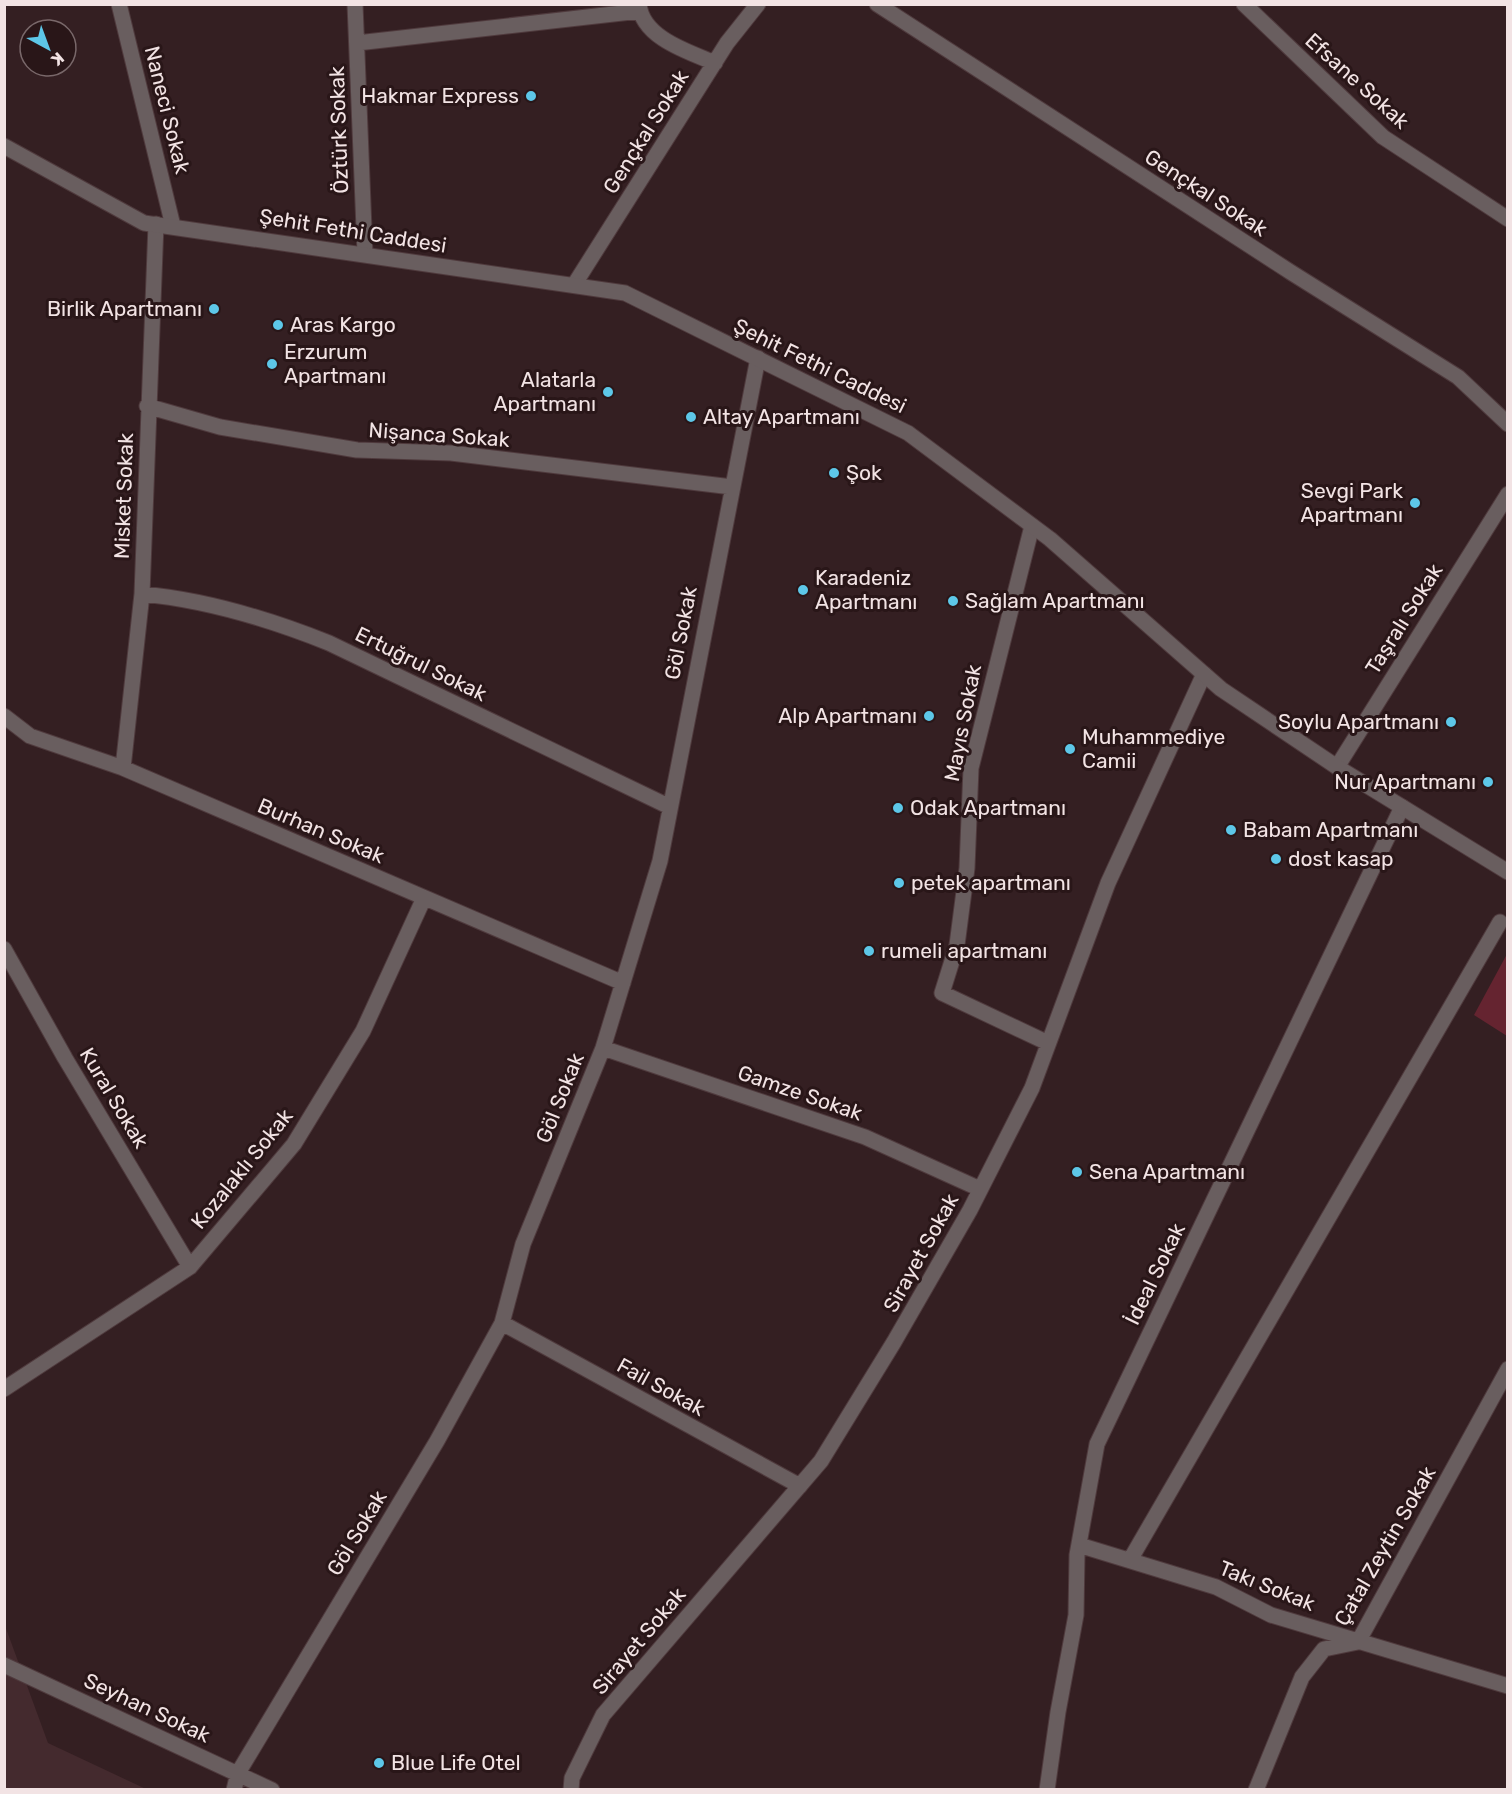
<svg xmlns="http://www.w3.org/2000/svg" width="1512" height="1794" viewBox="0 0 1512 1794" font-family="Rubik,sans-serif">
  <rect width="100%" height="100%" fill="#341f22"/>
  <path fill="#442a2e" d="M4,1623l44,120 98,46h-141z"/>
  <path fill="#652430" d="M1507,954v82l-33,-21z"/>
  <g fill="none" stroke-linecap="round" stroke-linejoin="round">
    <defs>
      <path id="minor" d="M119,4l54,222
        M355,4l10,250
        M639,4c3,34 50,48 76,59
        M877,4l415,269 166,104 50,47
        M1244,4l139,133 125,82
        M357,43l283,-32
        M574,285l153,-242 31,-39
        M147,406l73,21 137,23 94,3 281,34
        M1032,526l-61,242 -4,100 -10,77 -15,48 106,50
        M142,594c65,6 127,25 187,49l341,164
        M4,716l26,20 93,32 500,215
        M1337,767l171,-273
        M123,768l19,-174 14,-370
        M4,949l61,109 125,209
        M603,1048l262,89 115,52
        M502,1323l298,163
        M4,1389l186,-122 104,-123 69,-113 61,-133
        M1079,1545l137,42 55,28 237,71
        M1130,1560l370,-638
        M4,1665l268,125
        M234,1790l4,-17 199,-332 65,-118 21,-79 80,-196 57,-187 98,-503
        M571,1790l1,-12 31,-63 218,-254 73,-119 76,-132 62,-122 76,-205 96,-209
        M1047,1790l11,-78 18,-97 1,-60 20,-111 305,-637
        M1256,1790l46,-113 22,-28 34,-7 150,-273"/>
      <path id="tertiary" d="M4,146l140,77 481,70 283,140 142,106 171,150 116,78 171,105"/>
    </defs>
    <use href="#minor" stroke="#4f3a3d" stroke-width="17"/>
    <use href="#tertiary" stroke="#4f3a3d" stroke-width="17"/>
    <use href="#minor" stroke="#695e5f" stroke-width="15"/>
    <use href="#tertiary" stroke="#695e5f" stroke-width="15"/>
  </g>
  <g fill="#5dc7e8" stroke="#291618" stroke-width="2">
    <circle cx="531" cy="96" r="6"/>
    <circle cx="214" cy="309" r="6"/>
    <circle cx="278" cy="325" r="6"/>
    <circle cx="272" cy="364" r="6"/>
    <circle cx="608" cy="392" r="6"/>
    <circle cx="691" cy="417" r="6"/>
    <circle cx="834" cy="473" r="6"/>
    <circle cx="1415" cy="503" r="6"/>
    <circle cx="803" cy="590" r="6"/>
    <circle cx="953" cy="601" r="6"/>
    <circle cx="929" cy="716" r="6"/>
    <circle cx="1451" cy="722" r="6"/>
    <circle cx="1070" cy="749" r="6"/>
    <circle cx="1488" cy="782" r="6"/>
    <circle cx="898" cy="808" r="6"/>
    <circle cx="1231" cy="830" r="6"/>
    <circle cx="1276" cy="859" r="6"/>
    <circle cx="899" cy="883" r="6"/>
    <circle cx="869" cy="951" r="6"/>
    <circle cx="1077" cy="1172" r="6"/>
    <circle cx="379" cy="1763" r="6"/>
  </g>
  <g text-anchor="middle" stroke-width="6" stroke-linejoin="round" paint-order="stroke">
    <g font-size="21" fill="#f2e3e4" stroke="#291618">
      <text transform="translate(1357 81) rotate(42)" y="7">Efsane Sokak</text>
      <text transform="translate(167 110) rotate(76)" y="7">Naneci Sokak</text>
      <text transform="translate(339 130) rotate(-92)" y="7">Öztürk Sokak</text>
      <text transform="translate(646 132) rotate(-58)" y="7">Gençkal Sokak</text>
      <text transform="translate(1206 193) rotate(33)" y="7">Gençkal Sokak</text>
      <text transform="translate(353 231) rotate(9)" y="7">Şehit Fethi Caddesi</text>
      <text transform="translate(820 366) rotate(26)" y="7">Şehit Fethi Caddesi</text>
      <text transform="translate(439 435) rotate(4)" y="7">Nişanca Sokak</text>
      <text transform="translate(124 496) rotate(-88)" y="7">Misket Sokak</text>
      <text transform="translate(1404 619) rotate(-58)" y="7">Taşralı Sokak</text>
      <text transform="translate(681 633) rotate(-79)" y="7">Göl Sokak</text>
      <text transform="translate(421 664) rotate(26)" y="7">Ertuğrul Sokak</text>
      <text transform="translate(963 723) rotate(-79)" y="7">Mayıs Sokak</text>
      <text transform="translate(321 831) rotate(23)" y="7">Burhan Sokak</text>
      <text transform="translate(800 1093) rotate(19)" y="7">Gamze Sokak</text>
      <text transform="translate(114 1098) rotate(59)" y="7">Kural Sokak</text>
      <text transform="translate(560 1098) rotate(-68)" y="7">Göl Sokak</text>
      <text transform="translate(242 1169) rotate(-51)" y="7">Kozalaklı Sokak</text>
      <text transform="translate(921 1253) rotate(-61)" y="7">Sirayet Sokak</text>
      <text transform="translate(1155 1274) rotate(-64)" y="7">İdeal Sokak</text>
      <text transform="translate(661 1387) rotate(29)" y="7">Fail Sokak</text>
      <text transform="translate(357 1533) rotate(-59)" y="7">Göl Sokak</text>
      <text transform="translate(1385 1546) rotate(-60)" y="7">Çatal Zeytin Sokak</text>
      <text transform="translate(1267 1586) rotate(22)" y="7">Takı Sokak</text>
      <text transform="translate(639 1641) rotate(-50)" y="7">Sirayet Sokak</text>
      <text transform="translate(147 1708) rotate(25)" y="7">Seyhan Sokak</text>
    </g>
    <g font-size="21" fill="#f2e3e4" stroke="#291618" text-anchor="start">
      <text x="519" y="103" text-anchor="end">Hakmar Express</text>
      <text x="202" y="316" text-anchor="end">Birlik Apartmanı</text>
      <text x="290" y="332">Aras Kargo</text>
      <text x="284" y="359">Erzurum<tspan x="284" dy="24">Apartmanı</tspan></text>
      <text x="596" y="387" text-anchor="end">Alatarla<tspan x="596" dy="24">Apartmanı</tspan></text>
      <text x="703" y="424">Altay Apartmanı</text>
      <text x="846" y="480">Şok</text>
      <text x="1403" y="498" text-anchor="end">Sevgi Park<tspan x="1403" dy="24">Apartmanı</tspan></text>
      <text x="815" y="585">Karadeniz<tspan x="815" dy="24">Apartmanı</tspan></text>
      <text x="965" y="608">Sağlam Apartmanı</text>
      <text x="917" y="723" text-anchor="end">Alp Apartmanı</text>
      <text x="1439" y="729" text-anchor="end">Soylu Apartmanı</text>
      <text x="1082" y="744">Muhammediye<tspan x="1082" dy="24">Camii</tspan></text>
      <text x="1476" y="789" text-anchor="end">Nur Apartmanı</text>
      <text x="910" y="815">Odak Apartmanı</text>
      <text x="1243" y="837">Babam Apartmanı</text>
      <text x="1288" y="866">dost kasap</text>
      <text x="911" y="890">petek apartmanı</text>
      <text x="881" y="958">rumeli apartmanı</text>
      <text x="1089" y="1179">Sena Apartmanı</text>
      <text x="391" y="1770">Blue Life Otel</text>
    </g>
  </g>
  <rect width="1512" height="1794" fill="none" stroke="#f2e3e4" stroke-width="12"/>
  <g transform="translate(48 48) rotate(139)"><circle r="28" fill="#291618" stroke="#79686a" stroke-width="1.5"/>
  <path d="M0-4.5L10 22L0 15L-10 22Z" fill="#5dc7e8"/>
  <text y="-9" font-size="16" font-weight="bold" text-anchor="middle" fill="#f2e3e4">K</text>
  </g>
</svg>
